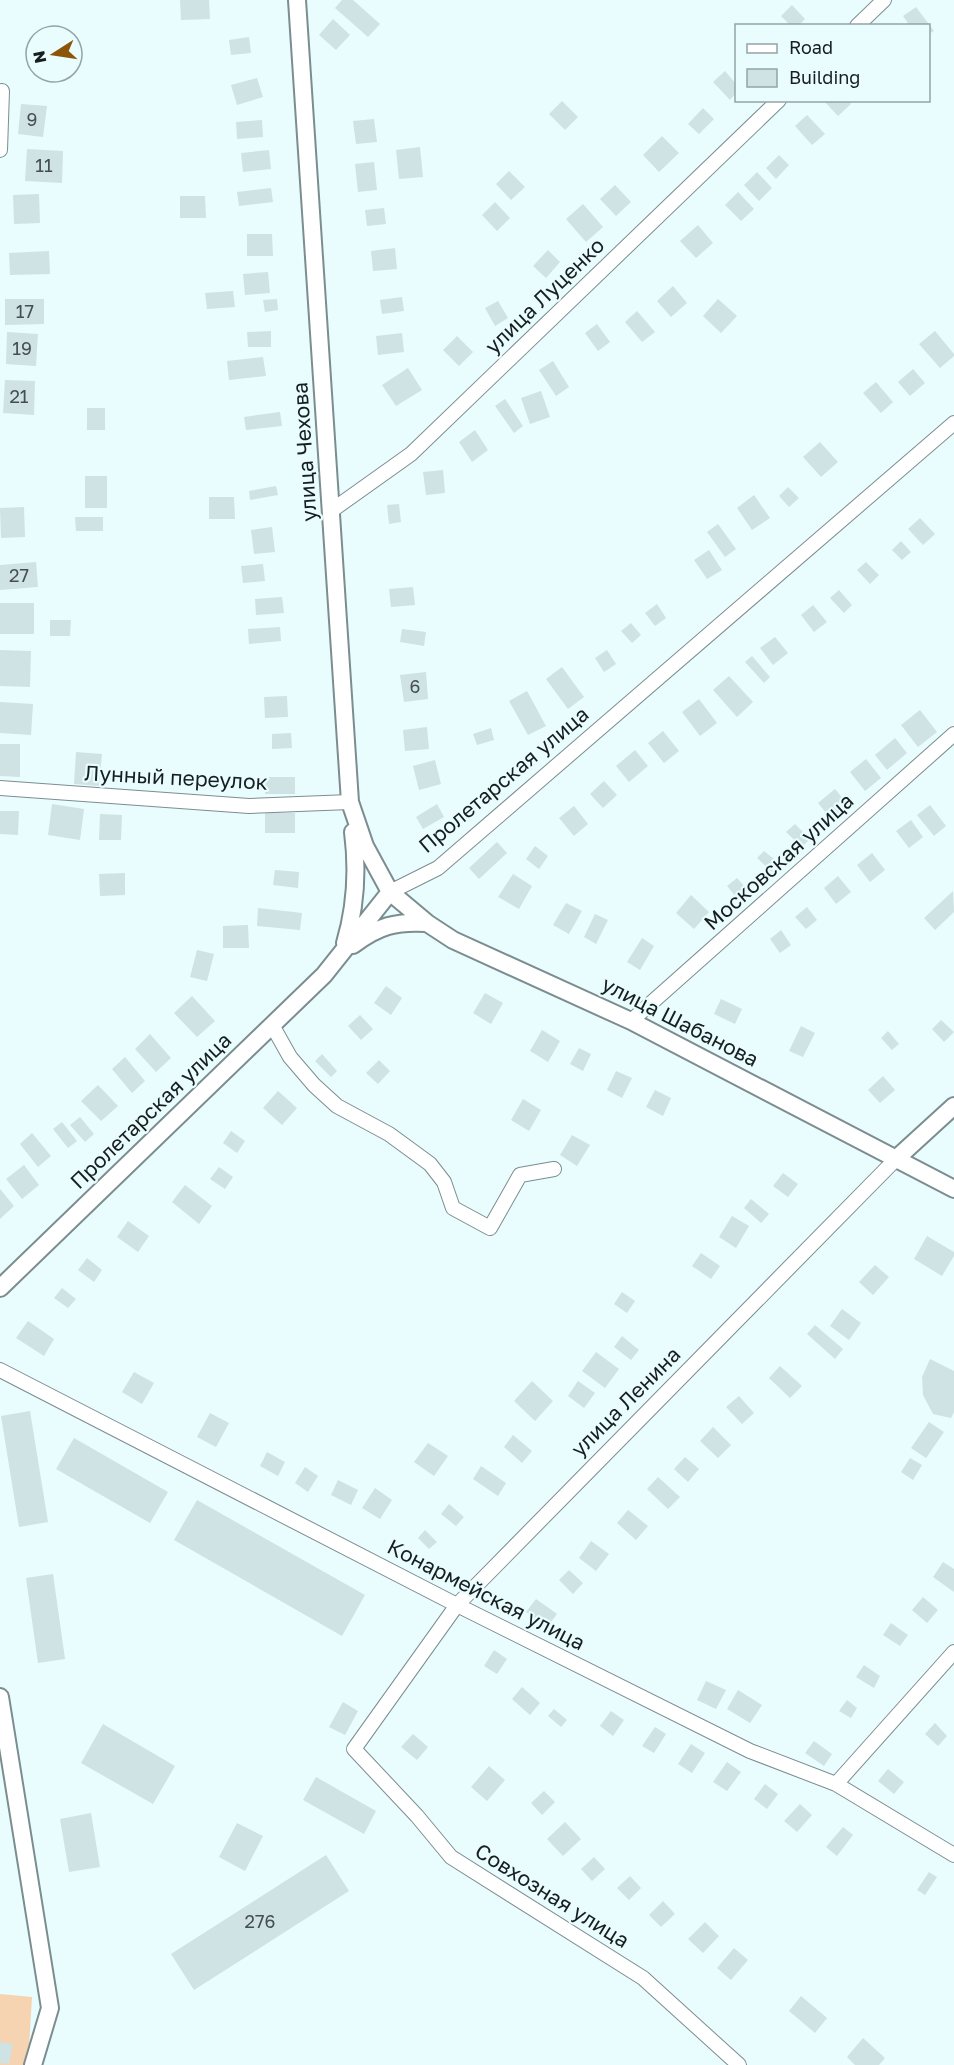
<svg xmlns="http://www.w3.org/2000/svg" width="954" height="2065" viewBox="0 0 954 2065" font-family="'Golos Text',sans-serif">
  <rect width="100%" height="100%" fill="#e9fcfe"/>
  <path fill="#f7d4b1" d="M0,1994l32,3 -4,68h-28z"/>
  <path fill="#cfe2e4" d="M180,0h29l1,19 -29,1z
    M342,0h11l27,24 -12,13 -33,-29z
    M792,5l13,14 -7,7h-7l-10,-10z
    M916,7l18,24 -6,3v-8h-18l-7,-10z
    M333,19l17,16 -14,15 -17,-15z
    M249,37l2,16 -20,2 -2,-15z
    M725,71l11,13v9l-6,7 -17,-18z
    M257,78l6,19 -26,8 -6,-20z
    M823,100h25l3,4 -13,12z
    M562,101l16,16 -13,13 -16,-16z
    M21,104l26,2 -4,31 -25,-3z
    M703,108l11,11 -15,15 -11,-10z
    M807,115l18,19 -13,11 -17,-19z
    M374,119l3,23 -21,2 -3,-23z
    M262,120l1,17 -26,2 -1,-17z
    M662,136l17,17 -20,19 -16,-17z
    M420,147l3,30 -24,2 -3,-29z
    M27,149l36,2 -1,32 -37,-2z
    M269,150l2,19 -28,3 -2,-19z
    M779,155l10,10 -13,14 -10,-11z
    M374,162l3,28 -19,2 -3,-28z
    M509,171l16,16 -14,13 -15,-16z
    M757,172l15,16 -13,13 -15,-16z
    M615,185l16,17 -15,14 -16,-17z
    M271,188l2,14 -34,4 -2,-14z
    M738,192l16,17 -13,12 -16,-16z
    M39,194l1,29 -26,1 -1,-29z
    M180,196h25l1,22h-26z
    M495,202l15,16 -13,13 -15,-16z
    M583,204l20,23 -17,15 -20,-23z
    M384,208l2,16 -19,2 -2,-16z
    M698,225l15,18 -17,15 -16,-17z
    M247,234h25l1,22h-26z
    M395,248l2,21 -24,2 -2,-20z
    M548,250l12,12 -14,16 -13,-12z
    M49,251l1,23 -40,1 -1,-22z
    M268,272l2,21 -25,2 -2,-21z
    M673,286l14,17 -16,14 -14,-16z
    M233,291l2,16 -28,2 -2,-16z
    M402,297l2,14 -22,3 -2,-14z
    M5,299h39v25l-39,1z
    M277,299l1,11 -13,2 -2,-12z
    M718,299l19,17 -16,17 -18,-17z
    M498,301l10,17 -13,8 -10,-18z
    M637,311l18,21 -13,10 -17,-20z
    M597,324l13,18 -12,9 -13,-18z
    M271,331v16h-23l-1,-15z
    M935,331l19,23v2l-14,12 -21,-24z
    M7,332l31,2 -2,32 -30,-2z
    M402,333l2,19 -26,3 -2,-19z
    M457,336l16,16 -14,14 -16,-16z
    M263,357l3,19 -37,4 -2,-19z
    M553,361l16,26 -13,9 -17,-26z
    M408,368l14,22 -26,16 -14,-21z
    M913,369l12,14 -15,13 -12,-14z
    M5,380l30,1 -1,34 -31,-2z
    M876,382l17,20 -12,11 -18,-20z
    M541,391l9,26 -20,7 -9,-26z
    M505,399l18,27 -9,7 -19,-27z
    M87,408h18v22h-18z
    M280,412l2,14 -36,4 -2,-13z
    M475,430l13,20 -16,12 -13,-20z
    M820,442l18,20 -17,15 -18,-20z
    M443,470l2,23 -19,2 -3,-23z
    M85,476h22v32h-22z
    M276,486l2,9 -28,5 -1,-9z
    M788,487l11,11 -10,9 -10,-11z
    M754,495l16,23 -18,12 -15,-22z
    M209,497h25l1,22h-26z
    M399,504l2,18 -12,2 -2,-19z
    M24,507l1,30 -24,1 -1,-30z
    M75,517h28v14h-27z
    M920,518l15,16 -12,11 -15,-16z
    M718,524l18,25 -11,8 -18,-25z
    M272,527l3,25 -21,2 -3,-24z
    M901,541l10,11 -9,8 -10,-10z
    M709,550l13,20 -15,9 -13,-19z
    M36,562l2,25 -38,3v-25z
    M866,562l13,13 -9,9 -13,-14z
    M263,564l2,17 -22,2 -2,-17z
    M413,587l2,18 -24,2 -2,-18z
    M839,590l13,15 -8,8 -14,-15z
    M282,597l2,16 -28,2 -1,-16z
    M0,603h34v31h-34z
    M657,604l9,14 -11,8 -10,-13z
    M813,605l14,17 -13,10 -13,-17z
    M50,620h21l-1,16h-20z
    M631,623l10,12 -9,8 -11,-12z
    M280,627l1,14 -32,3 -1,-15z
    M402,629l24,3 -2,14 -24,-4z
    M775,637l13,16 -15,12 -13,-17z
    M0,650l31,1 -1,36 -30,-1z
    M607,650l9,14 -12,8 -9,-14z
    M752,656l18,21 -6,6 -19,-21z
    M562,667l22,30 -16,12 -22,-30z
    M426,672l2,27 -24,3 -4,-27z
    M729,676l24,26 -16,15 -24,-27z
    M527,691l19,35 -18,9 -19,-34z
    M287,696l1,21 -23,1 -1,-21z
    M699,699l18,24 -17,13 -18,-24z
    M0,702l33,2 -2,31 -31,-2z
    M920,710l17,22 -19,15 -17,-22z
    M427,727l2,22 -24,2 -2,-21z
    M491,728l3,12 -17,5 -4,-11z
    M663,731l16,20 -15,12 -16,-20z
    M291,733l1,15 -20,1v-15z
    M895,738l12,15 -20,17 -12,-15z
    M0,744h20v33l-20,-1z
    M635,750l13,16 -19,16 -13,-16z
    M76,752l26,2 -3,32 -25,-2z
    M866,759l15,19 -16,13 -15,-19z
    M435,760l6,24 -22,6 -6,-24z
    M265,777h30v17h-30z
    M604,781l13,14 -14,13 -13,-14z
    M835,789l14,17 -17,14 -14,-17z
    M52,804l32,5 -4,31 -32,-5z
    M437,804l7,13 -21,12 -7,-12z
    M930,805l16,21 -12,10 -17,-21z
    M574,806l14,18 -14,12 -15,-18z
    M0,811h19l-1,24 -18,-1z
    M265,812l30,1v20h-30z
    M100,814l22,1 -1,25h-22z
    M911,820l12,17 -14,11 -13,-17z
    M795,824l15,15 -8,8 -16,-15z
    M497,842l10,11 -28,26 -10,-11z
    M535,846l13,10 -9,13 -13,-10z
    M764,851l15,12 -7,9 -15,-14z
    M872,853l13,17 -15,12 -13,-17z
    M275,870l24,2 -1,16 -25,-3z
    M125,873v22l-25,1 -1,-22z
    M513,874l19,12 -13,23 -21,-12z
    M838,876l13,16 -15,12 -12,-16z
    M737,878l10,11 -10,9 -10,-12z
    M953,891l1,21 -19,18 -11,-12z
    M691,895l18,17 -15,17 -18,-16z
    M566,903l16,8 -13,23 -16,-9z
    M807,907l10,13 -11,9 -11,-12z
    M258,908l44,5 -2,17 -43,-4z
    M595,914l13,6 -12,24 -12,-7z
    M248,925l1,23h-26v-22z
    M781,930l10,15 -11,8 -10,-14z
    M642,938l12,8 -14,24 -13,-8z
    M197,950l17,4 -7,27 -17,-4z
    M386,986l16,12 -11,17 -17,-12z
    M485,993l18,10 -12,21 -18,-11z
    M192,996l23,25 -18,16 -23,-24z
    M721,999l21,10 -7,15 -21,-10z
    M360,1015l13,14 -12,11 -13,-14z
    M941,1020l13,12 -10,10 -12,-13z
    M801,1026l14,7 -12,24 -14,-6z
    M542,1030l18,11 -12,21 -18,-11z
    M888,1031l11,13 -7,6 -11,-12z
    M150,1034l21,24 -15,14 -21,-23z
    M579,1048l12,6 -8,17 -13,-7z
    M322,1054l15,17 -6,6 -16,-16z
    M125,1057l20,24 -13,12 -20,-24z
    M379,1060l11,11 -12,13 -12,-11z
    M616,1071l16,7 -10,20 -15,-8z
    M883,1076l12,14 -15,13 -12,-13z
    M98,1085l20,21 -17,15 -20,-20z
    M655,1090l16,8 -8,18 -17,-9z
    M278,1091l19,17 -15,17 -19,-17z
    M523,1099l18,11 -12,21 -18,-11z
    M80,1117l14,17 -9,8 -15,-17z
    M62,1122l15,19 -9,7 -15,-19z
    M231,1131l14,10 -8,12 -14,-10z
    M32,1133l19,23 -13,11 -18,-23z
    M572,1135l18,10 -13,21 -17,-11z
    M24,1165l15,20 -17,14 -16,-20z
    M219,1167l14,10 -8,12 -15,-10z
    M783,1173l15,11 -10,13 -15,-11z
    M185,1185l27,21 -13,18 -27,-22z
    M0,1189l14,17 -14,13z
    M751,1199l18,15 -8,9 -17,-15z
    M732,1216l17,10 -13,22 -17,-11z
    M128,1221l21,15 -11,16 -21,-15z
    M927,1236l27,16v4l-12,20 -28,-17z
    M701,1253l19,13 -9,13 -19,-13z
    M87,1258l15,12 -8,12 -16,-12z
    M875,1265l14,12 -16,18 -14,-13z
    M62,1288l14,11 -8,9 -14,-10z
    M622,1292l13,9 -8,12 -13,-9z
    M842,1309l19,14 -12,17 -19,-14z
    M28,1321l26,18 -10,17 -28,-18z
    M815,1325l28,24 -8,10 -28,-25z
    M622,1336l17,14 -8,10 -17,-13z
    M596,1352l23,17 -14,19 -23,-17z
    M930,1359l24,12v41l-3,6 -18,-4 -10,-19 -1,-18z
    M780,1366l22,20 -12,12 -21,-20z
    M134,1372l20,11 -12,21 -20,-12z
    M532,1381l21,20 -18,20 -21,-20z
    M578,1381l17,12 -11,15 -16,-12z
    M739,1396l15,17 -12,11 -16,-17z
    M30,1411l18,111 -29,5 -18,-111z
    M210,1413l19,10 -13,24 -19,-10z
    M929,1422l15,10 -18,26 -15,-10z
    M713,1427l18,18 -13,13 -18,-17z
    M513,1435l19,16 -10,12 -18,-16z
    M74,1438l94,54 -18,31 -94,-54z
    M428,1443l20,13 -14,20 -20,-14z
    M267,1452l18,10 -7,14 -18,-10z
    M685,1457l14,12 -11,13 -14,-13z
    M910,1458l12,7 -9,15 -12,-8z
    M481,1466l25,17 -8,13 -25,-17z
    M305,1467l13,9 -10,16 -13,-9z
    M658,1477l22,20 -12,12 -21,-20z
    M338,1480l20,10 -7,15 -20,-10z
    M375,1488l17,12 -12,19 -18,-11z
    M197,1500l168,95 -23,41 -168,-96z
    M449,1504l15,13 -8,9 -15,-12z
    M628,1510l20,16 -12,14 -19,-17z
    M425,1530l12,12 -8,7 -11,-11z
    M591,1541l18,13 -13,17 -17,-13z
    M943,1562l11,7v23l-21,-15z
    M569,1570l14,13 -10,11 -14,-14z
    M53,1574l12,85 -27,4 -12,-85z
    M923,1597l15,13 -11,13 -15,-13z
    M536,1599l21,15 -10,13 -21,-15z
    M891,1623l17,12 -8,11 -17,-11z
    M494,1650l13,9 -10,15 -13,-8z
    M864,1665l16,11 -6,12 -18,-11z
    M706,1681l20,9 -10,19 -19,-9z
    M522,1687l18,16 -10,12 -18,-16z
    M738,1690l24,15 -12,18 -23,-14z
    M847,1700l10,8 -6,10 -12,-7z
    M343,1702l15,9 -13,24 -16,-8z
    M554,1709l13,11 -6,7 -13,-11z
    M611,1711l13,9 -11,16 -13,-10z
    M935,1723l12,13 -9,10 -13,-12z
    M103,1724l72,42 -22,38 -72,-41z
    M655,1727l11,7 -12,19 -12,-7z
    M413,1734l15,13 -11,13 -16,-13z
    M814,1741l18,13 -8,12 -19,-13z
    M691,1744l14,9 -13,20 -14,-9z
    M727,1762l14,10 -14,19 -14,-9z
    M489,1766l16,14 -18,21 -16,-14z
    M888,1769l16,13 -10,12 -16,-13z
    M316,1777l60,34 -12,23 -61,-34z
    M765,1784l13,10 -11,15 -13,-10z
    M544,1791l11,11 -13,13 -11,-12z
    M800,1804l12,11 -15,17 -13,-11z
    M91,1813l9,54 -31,5 -9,-53z
    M565,1822l16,17 -18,17 -16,-17z
    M237,1823l26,13 -18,35 -26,-14z
    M843,1827l10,8 -16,21 -11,-9z
    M326,1855l23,36 -155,99 -23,-36z
    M594,1857l11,12 -13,12 -11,-12z
    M929,1872l8,5 -12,18 -8,-5z
    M630,1876l11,12 -12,12 -12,-12z
    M663,1901l12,13 -14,13 -12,-12z
    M705,1922l14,14 -16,17 -15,-14z
    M734,1948l14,12 -17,20 -14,-12z
    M801,1996l26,22 -12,15 -26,-22z
    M863,2038l22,20 -6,7h-24l-8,-8z
    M0,2042l13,2 -4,20 -9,-1z"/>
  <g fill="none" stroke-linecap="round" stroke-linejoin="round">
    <defs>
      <path id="minor" d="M857,26l27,-26
        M0,150l2,-59
        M331,511l80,-57 368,-354
        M0,788l249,18 101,-4
        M390,892l48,-24 516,-445
        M631,1021l323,-287
        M272,1025l18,32 24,28 23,21 52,28 41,30 14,18 9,26 37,20 30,-53 34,-6
        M0,1370l457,235 293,146 86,33 118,71
        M836,1784l118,-132
        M739,2065l-96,-87 -192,-121 -34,-41 -63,-67 103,-144 440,-447"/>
      <path id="tertiary" d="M297,0l53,802 15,44 25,46 37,31 26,17 178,81 323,168
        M345,943c11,-37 13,-72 8,-111
        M353,945c25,-19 43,-24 74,-22
        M897,1158l57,-52
        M0,1288l324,-313 66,-83
        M0,1697l50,311 -17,57"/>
    </defs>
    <use href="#minor" stroke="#7c8d90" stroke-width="16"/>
    <use href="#tertiary" stroke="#7c8d90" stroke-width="20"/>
    <use href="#minor" stroke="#fff" stroke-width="14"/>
    <use href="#tertiary" stroke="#fff" stroke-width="16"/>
  </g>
  <g text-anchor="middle" stroke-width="4.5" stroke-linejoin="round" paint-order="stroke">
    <g font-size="18" fill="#454f50">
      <text x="32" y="126">9</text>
      <text x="44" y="172">11</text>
      <text x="25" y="318">17</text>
      <text x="22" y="355">19</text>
      <text x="19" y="403">21</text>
      <text x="19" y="582">27</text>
      <text x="415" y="693">6</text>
      <text x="260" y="1928">276</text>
    </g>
    <g font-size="21" fill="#171e1f" stroke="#e9fcfe">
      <text transform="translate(545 296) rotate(-44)" y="7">улица Луценко</text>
      <text transform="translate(305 452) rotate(-94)" y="7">улица Чехова</text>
      <text transform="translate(176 778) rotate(3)" y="7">Лунный переулок</text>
      <text transform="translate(504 780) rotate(-40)" y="7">Пролетарская улица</text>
      <text transform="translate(779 862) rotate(-42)" y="7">Московская улица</text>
      <text transform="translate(680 1022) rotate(27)" y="7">улица Шабанова</text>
      <text transform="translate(151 1111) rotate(-44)" y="7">Пролетарская улица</text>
      <text transform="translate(626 1402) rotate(-45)" y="7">улица Ленина</text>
      <text transform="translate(486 1595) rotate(27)" y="7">Конармейская улица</text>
      <text transform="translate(552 1896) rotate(32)" y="7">Совхозная улица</text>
    </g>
  </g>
  <rect x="735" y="24" width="195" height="78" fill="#e9fcfe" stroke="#95a3a5" stroke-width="1.5"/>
  <rect x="747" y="44" width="30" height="9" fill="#ffffff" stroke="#95a3a5" stroke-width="1.5"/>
  <text x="789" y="54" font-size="18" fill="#171e1f">Road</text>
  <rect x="747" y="69" width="30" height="18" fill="#cfe2e4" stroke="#95a3a5" stroke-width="1.5"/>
  <text x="789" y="84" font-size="18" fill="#171e1f">Building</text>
  <g transform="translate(54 54) rotate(258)"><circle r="28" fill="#e9fcfe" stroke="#95a3a5" stroke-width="1.5"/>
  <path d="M0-4.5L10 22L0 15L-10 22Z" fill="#8c5609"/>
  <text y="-9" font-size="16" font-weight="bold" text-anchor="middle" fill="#171e1f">N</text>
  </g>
</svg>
